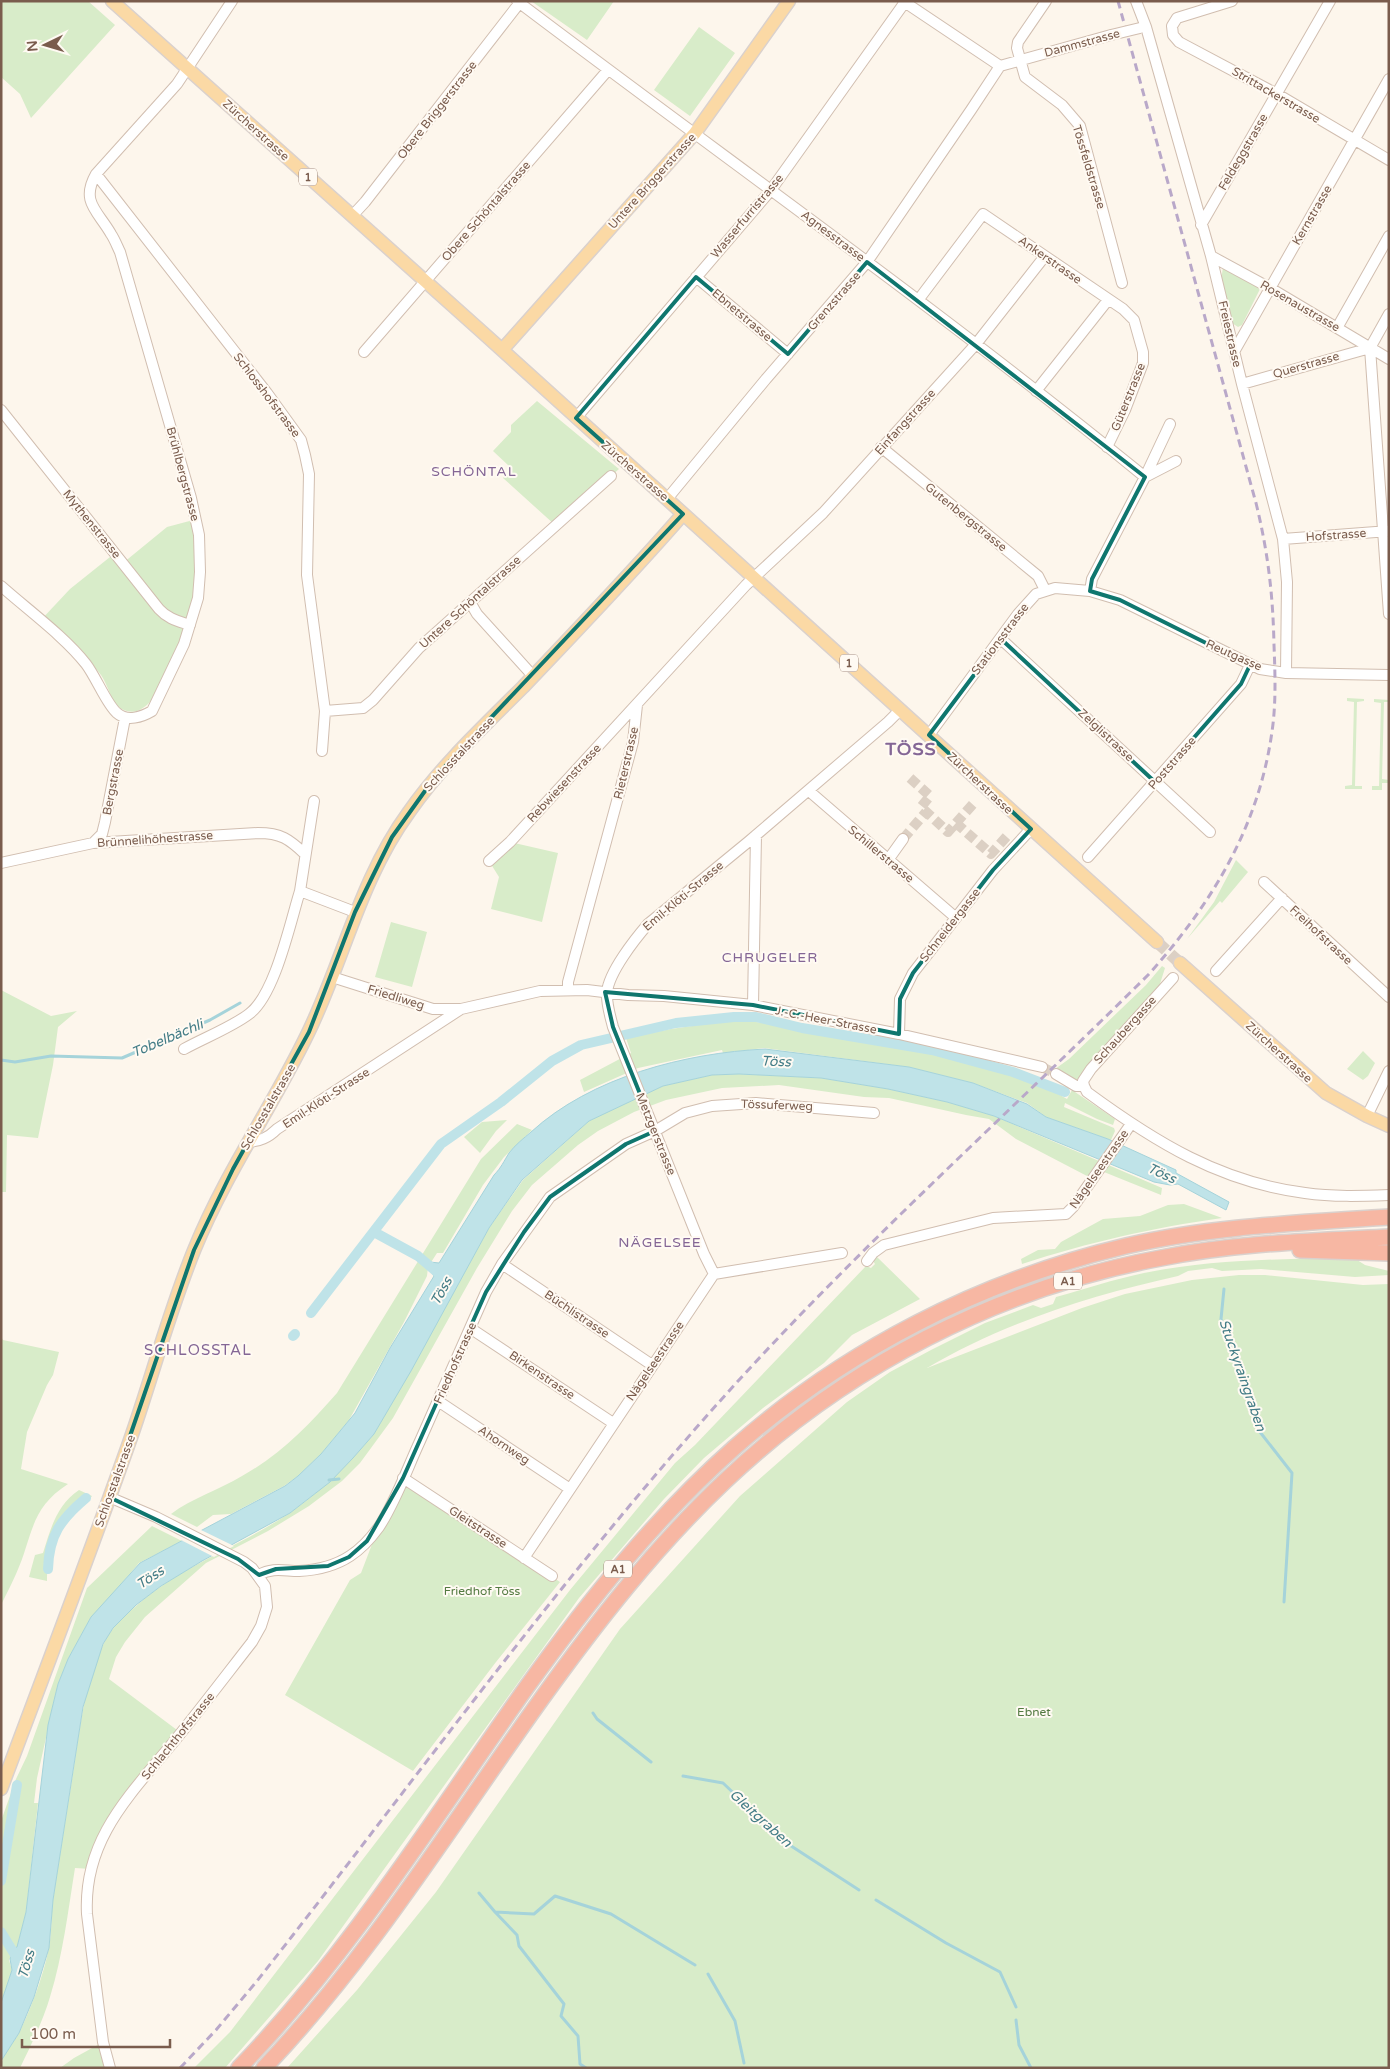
<svg xmlns="http://www.w3.org/2000/svg" width="1390" height="2069" viewBox="0 0 1390 2069" font-family="'Varela Round',sans-serif">
  <rect width="100%" height="100%" fill="#fdf6ec"/>
  <path fill="#d8ecc9" d="M1,1h87l27,24 -84,93 -11,-24 -19,-17z
    M531,1h83l-27,39z
    M699,27l36,26 -45,63 -36,-26z
    M1223,267l37,22 -18,36 -4,2 -6,-4 -11,-42z
    M537,401l82,68 -64,56 -52,-47 8,-10 -18,-17 18,-19v-7z
    M197,519l3,53 -10,53 -39,76c-7,7 -15,14 -27,9 -13,-5 -15,-24 -23,-35 -17,-23 -38,-38 -61,-54l30,-32 45,-36 8,10 44,-36z
    M1347,698l17,1v2l-7,1 -2,84h7v3h-17v-3l7,-1 2,-83 -7,-1z
    M1374,699l15,1v2h-5l-2,77 7,1v3h-7v7h-10v-4h7l2,-83 -7,-1z
    M510,842l48,11 -16,69 -51,-13 8,-32 -10,-16z
    M1236,860l12,12 -26,31 -2,-2 -33,38 27,-37z
    M391,922l36,10 -15,55 -37,-10z
    M1162,966l3,2 -6,19 -80,92 -4,2 -20,-12 14,-10 77,-74z
    M1,990l50,26 26,-5 -19,16 -5,38 -15,73 -31,-3 -1,57h-5z
    M734,1020l33,3 69,14 96,15 102,28 33,19 5,-9 43,29 -2,6 -16,-6 -32,-16 -1,4 50,21 1,3 -4,9 -65,-23 -19,-14 -54,-20 -64,-16 -145,-19 -41,5 -1,-3 -84,18 -54,24 -4,-12 51,-27 -5,-15 45,-9z
    M1363,1051l12,12 -7,13 -5,4 -16,-11z
    M739,1074l82,4 67,11 59,13 47,14 168,72 -1,7 -62,-25 -12,6 -71,-37 -27,-20 -23,-4 -77,-17 -25,-1 -85,-12 -57,3 -56,12 -32,12 -36,19 -20,14 -46,40 -20,26 -35,57 -84,150 -33,45 -18,18 -33,25 -41,25 -62,32 -61,54 -20,25 -9,15 -7,22 72,54 -58,71 -32,65 -16,-1c-7,43 -12,87 -25,129 -7,24 -19,48 -30,71h-19c0,-13 12,-24 18,-35 12,-24 25,-59 30,-86 3,-15 2,-31 4,-47 7,-47 15,-94 22,-140 6,-39 11,-80 28,-115 7,-16 20,-28 33,-39 46,-41 105,-60 155,-94 32,-22 58,-49 83,-78l115,-206 34,-48 66,-59 20,-10 54,-25 49,-11z
    M507,1120l-11,11 -16,22 -16,-16 18,-15z
    M517,1124l15,6 -28,27 -21,28 -40,68h-6l-9,14 -1,9 -23,46 -55,98 -28,34 -23,22 -14,10 -53,28 -18,1 -16,12 -26,-13c21,-16 48,-24 71,-38 38,-21 67,-51 95,-83l144,-234z
    M1184,1204l38,14c-71,10 -132,24 -200,46l-1,-5 17,-9 17,-1 6,-7 42,-23 37,-3 28,-11z
    M877,1257l43,42 -68,36 -28,28 -61,45 -59,50 -40,41 -85,99 -261,363 -93,107h-31l36,-36 340,-442 105,-127 20,-18 171,-179 5,2 4,-4 -3,-5z
    M1354,1258l11,7 24,6v4l-34,2 -94,-8 -39,2 -10,-3 -24,3 -10,5c-86,19 -175,47 -251,92l155,-60 43,-14 67,-14 47,-5h26l98,10 26,-1v784h-1102l70,-78 79,-98 184,-263 120,-133 107,-94 43,-30 41,-22 54,-27 48,-18 8,3 12,-4 3,-7c29,-8 59,-18 88,-24 69,-14 140,-14 210,-15z
    M1,1337l2,3 56,12 -6,23 -6,10 -20,47 -6,37 47,15c-39,25 -35,53 -52,90 -4,9 -10,21 -15,31z
    M403,1478l157,104 -64,80 -83,109 -128,-76 65,-115 11,-7 18,-47z
    M79,1490l13,6 -3,4 -4,-2c-32,27 -37,42 -38,83l-18,-4 6,-22 8,-2c8,-25 13,-47 36,-63z
    M152,1526l30,15 -43,22 -38,45 -10,9 -23,42 -10,25 -21,94 -3,25h4l-12,109 -9,35 -2,1 -6,12 3,10 -11,34v-183l15,-42 11,-23 60,-168z
    M103,2042l7,26h-50l14,-10z"/>
  <path fill="#bfe3e8" stroke="#a5d3da" d="M765,1049l144,18 64,16 54,21 19,13 62,22 68,31v3l53,29 -3,8 -48,-26 -8,1 -16,-3 -160,-66 -47,-14 -59,-13 -67,-11 -82,-4 -27,1 -49,11 -74,35 -67,59 -33,48 -78,143 -37,63 -21,24 -23,24 -40,31 -88,48 -41,25 -25,19 -23,23 -10,16 -20,63 -30,193 -4,48 -15,49 -15,36 -18,28v-58l11,-33 -2,-11 4,-10 3,-2 9,-35 22,-187 10,-41 10,-25 23,-42 49,-54 145,-77 13,-10 23,-22 34,-41 35,-65 44,-72 -6,-9 2,-5 9,1 55,-88c7,-7 10,-14 15,-22 6,-8 15,-15 22,-21 60,-55 154,-79 234,-83z"/>
  <path fill="#fdf6ec" d="M199,1529l35,17 -20,11 -35,-18z"/>
  <g fill="none" stroke-linecap="round" stroke-linejoin="round">
    <path stroke="#a5d3da" stroke-width="3" d="M1,1060l14,2 36,-6 71,2 88,-38 30,-17
      M1224,1289l-3,30 39,113 32,41 -8,129
      M329,1480l10,-1
      M593,1713l4,6 54,43
      M683,1776l40,7 62,59 74,48
      M479,1893l16,19 39,2 21,-18 56,18 84,51
      M876,1900l70,43 54,29 16,35
      M495,1912l22,23 2,11 45,58 -3,12 17,20 2,28 6,4
      M708,1974l27,47 9,42
      M1016,2020l3,25 12,23"/>
    <path stroke="#bfe3e8" stroke-width="10" d="M374,1232l44,24 20,17
      M311,1313l130,-169 60,-42 51,-41 29,-16 95,-22 58,-6h22l46,11 130,22 81,22 52,20
      M293,1336l2,-2
      M48,1569c1,-34 13,-50 38,-71
      M1,1881l16,-96
      M1,1932l19,31"/>
    <path stroke="#dcd0c4" stroke-width="10" stroke-dasharray="10 5" stroke-linecap="butt" d="M910,778l20,18 -9,11 27,25 25,-28
      M956,823l35,31 17,-19
      M903,839l23,-27
      M1042,1067l14,7"/>
    <path stroke="#dcd0c4" stroke-width="12" stroke-dasharray="12 6" stroke-linecap="butt" d="M1157,942l23,21"/>
    <defs>
      <path id="minor" d="M517,1c210,159 424,310 628,476l25,-53
        M903,1l97,65
        M1046,1l-28,41 -1,6 8,29 37,28 18,21 42,157
        M1136,1l10,26 65,229 31,128 41,155 4,43 -1,91
        M1232,1l-55,17 -5,8 1,9 6,7 98,52 112,66
        M1000,66l111,-31
        M96,174l171,219 34,47 4,15 4,19 -2,101 18,136 -3,40
        M352,216l13,-14 156,-201
        M1201,225l129,-224
        M1211,256l59,32 119,71
        M696,277l92,77
        M919,299l64,-85 140,95 11,11 9,32v11l-18,47 -18,37
        M1389,314l-19,34 19,266
        M1337,328l52,-92
        M1235,350l154,-271
        M364,352l244,-282
        M1242,384l128,-36
        M1036,391l72,-91
        M1,410l158,199c9,10 19,12 31,16
        M576,418l195,-228 134,-188
        M881,447l157,129 7,14
        M667,499l99,-120 101,-117 104,-152 29,-44
        M1283,539l106,-8
        M1,586c27,24 64,51 85,78 10,13 21,41 31,49 10,9 25,4 35,-2l32,-67 14,-46 2,-26 -1,-37 -8,-37 -71,-246c-3,-6 -5,-12 -9,-18 -13,-23 -31,-32 -15,-60l81,-90 55,-83
        M1090,591l30,9 140,69 26,4 103,2
        M470,602l7,12 56,62
        M1001,639l209,193
        M325,711l38,-3 10,-8 46,-52 192,-172
        M929,735l89,-121 18,-20 19,-6 35,3 2,-12 53,-102 31,-16
        M809,791l146,126
        M314,801l-14,90 55,21
        M93,843l9,-9 3,-12 20,-104
        M1088,857l153,-173 9,-19
        M888,860l15,-21
        M489,861l21,-19 236,-257 77,-72 153,-169 69,-88
        M1,863l92,-20 165,-10c23,0 31,6 47,21
        M1264,882l125,115
        M1216,971l66,-73
        M332,977l101,32h28
        M568,989v-7l65,-240 4,-37
        M753,1005l3,-170
        M899,1034l1,-35 13,-26 80,-103 38,-41
        M184,1049c20,-11 48,-22 65,-35 26,-19 41,-91 51,-123
        M1056,1074l20,12h8
        M1084,1086l3,6c68,50 133,90 218,101 28,4 56,3 84,2
        M1084,1086l-1,-5 8,-12 82,-91
        M1367,1116l22,-45
        M248,1142c12,-1 20,-4 29,-13l184,-120 79,-18 47,-1 41,5 36,1 89,9 146,29 143,33
        M867,1261l6,-8 11,-8 109,-27 73,-4 7,-7 58,-83
        M502,1264l150,101
        M714,1274l-10,-20 -91,-227c-3,-12 -7,-24 -6,-35 2,-20 28,-53 41,-68l100,-82 140,-120 12,-12
        M470,1328l143,95
        M438,1401l132,88
        M403,1478l149,98
        M109,1497l47,20 88,45 8,6 13,18 2,21 -6,19 -9,16c-25,32 -50,65 -76,97 -44,54 -93,99 -89,175l16,128 7,26
        M524,1558l190,-284 128,-21
        M259,1575c14,-8 25,-4 40,-4 18,-1 36,-5 51,-15 11,-7 21,-18 29,-29 17,-26 28,-58 41,-86 22,-49 44,-99 66,-149l16,-28 48,-67 76,-53 29,-13 30,-18 27,-7 44,-3 118,10"/>
      <path id="major" d="M112,1l369,330 676,611
        M502,350l193,-217 94,-132
        M1180,963l146,130 41,23 22,10
        M1,1789c43,-115 87,-230 128,-346 23,-65 40,-132 66,-195 31,-76 78,-142 113,-215 36,-74 52,-154 101,-221 32,-46 74,-85 114,-125 54,-57 109,-114 160,-173"/>
      <path id="highway" d="M1300,1250l89,3
        M239,2068c111,-115 195,-250 287,-380 62,-86 128,-169 208,-240 111,-98 247,-168 392,-202 86,-20 175,-23 263,-29
        M264,2068c106,-111 187,-243 276,-367 56,-78 115,-154 185,-220 120,-114 273,-193 436,-223 75,-15 151,-17 228,-21"/>
    </defs>
    <use href="#minor" stroke="#d1beb0" stroke-width="12"/>
    <use href="#major" stroke="#dad1cd" stroke-width="15"/>
    <use href="#highway" stroke="#dad1cd" stroke-width="18"/>
    <use href="#minor" stroke="#fff" stroke-width="10"/>
    <use href="#major" stroke="#fbd9a5" stroke-width="12"/>
    <use href="#highway" stroke="#f7b7a3" stroke-width="15"/>
    <path stroke="#b9a8c9" stroke-width="3" stroke-dasharray="8 5" stroke-linecap="butt" d="M180,2068l36,-38 41,-49c148,-188 288,-382 447,-562 139,-158 296,-297 445,-445 65,-73 112,-151 124,-250 3,-26 2,-53 1,-79 -1,-50 -6,-93 -18,-142l-138,-502"/>
    <defs>
      <path id="minor-bridge" d="M1111,35l29,-7"/>
    </defs>
    <use href="#minor-bridge" stroke="#d1beb0" stroke-width="12" stroke-linecap="butt"/>
    <use href="#minor-bridge" stroke="#fff" stroke-width="10"/>
  </g>
  <path fill="none" stroke="#0f766e" stroke-width="4" stroke-linejoin="round" d="M867,262l278,215 -53,102 -2,12 30,9 130,65 -9,19 -86,98 -154,-143 -72,96 102,94 -38,41 -80,103 -13,26 -1,35 -146,-29 -148,-13 8,35 42,104 -29,13 -76,53 -26,35 -38,60 -83,186 -36,63 -18,16 -21,9 -52,3 -17,6 -21,-16 -129,-62 85,-247 39,-81 76,-137 46,-120 37,-75 43,-60 248,-263 -107,-96 120,-141 92,77z"/>
  <g text-anchor="middle" stroke-width="4" stroke-linejoin="round" paint-order="stroke">
    <g fill="#fffaf3" stroke="#a28b7f" stroke-width="1">
      <rect x="299" y="168.5" width="18" height="17" rx="4"/>
      <rect x="840" y="654.5" width="18" height="17" rx="4"/>
      <rect x="1054" y="1272.5" width="28" height="17" rx="4"/>
      <rect x="604" y="1560.5" width="28" height="17" rx="4"/>
    </g>
    <g font-size="11" font-weight="bold" fill="#7a5c4d">
      <text x="308" y="181">1</text>
      <text x="849" y="667">1</text>
      <text x="1068" y="1285">A1</text>
      <text x="618" y="1573">A1</text>
    </g>
    <g font-size="12" fill="#7a5c4d" stroke="#fffaf3">
      <text transform="translate(1082 43) rotate(-15)" y="4">Dammstrasse</text>
      <text transform="translate(1276 95) rotate(30)" y="4">Strittackerstrasse</text>
      <text transform="translate(437 110) rotate(-52)" y="4">Obere Briggerstrasse</text>
      <text transform="translate(256 130) rotate(42)" y="4">Zürcherstrasse</text>
      <text transform="translate(1243 152) rotate(-60)" y="4">Feldeggstrasse</text>
      <text transform="translate(1089 167) rotate(73)" y="4">Tössfeldstrasse</text>
      <text transform="translate(652 181) rotate(-48)" y="4">Untere Briggerstrasse</text>
      <text transform="translate(486 211) rotate(-49)" y="4">Obere Schöntalstrasse</text>
      <text transform="translate(1312 215) rotate(-60)" y="4">Kernstrasse</text>
      <text transform="translate(747 216) rotate(-50)" y="4">Wasserfurristrasse</text>
      <text transform="translate(833 236) rotate(37)" y="4">Agnesstrasse</text>
      <text transform="translate(1050 260) rotate(35)" y="4">Ankerstrasse</text>
      <text transform="translate(834 301) rotate(-49)" y="4">Grenzstrasse</text>
      <text transform="translate(1300 306) rotate(30)" y="4">Rosenaustrasse</text>
      <text transform="translate(742 315) rotate(40)" y="4">Ebnetstrasse</text>
      <text transform="translate(1230 334) rotate(77)" y="4">Freiestrasse</text>
      <text transform="translate(1306 365) rotate(-16)" y="4">Querstrasse</text>
      <text transform="translate(267 395) rotate(53)" y="4">Schlosshofstrasse</text>
      <text transform="translate(1128 397) rotate(-68)" y="4">Güterstrasse</text>
      <text transform="translate(905 422) rotate(-48)" y="4">Einfangstrasse</text>
      <text transform="translate(635 471) rotate(41)" y="4">Zürcherstrasse</text>
      <text transform="translate(183 474) rotate(75)" y="4">Brühlbergstrasse</text>
      <text transform="translate(966 517) rotate(39)" y="4">Gutenbergstrasse</text>
      <text transform="translate(92 524) rotate(51)" y="4">Mythenstrasse</text>
      <text transform="translate(1336 535) rotate(-4)" y="4">Hofstrasse</text>
      <text transform="translate(470 602) rotate(-42)" y="4">Untere Schöntalstrasse</text>
      <text transform="translate(1000 639) rotate(-53)" y="4">Stationsstrasse</text>
      <text transform="translate(1234 655) rotate(24)" y="4">Reutgasse</text>
      <text transform="translate(1106 735) rotate(43)" y="4">Zelglistrasse</text>
      <text transform="translate(459 754) rotate(-47)" y="4">Schlosstalstrasse</text>
      <text transform="translate(626 763) rotate(-77)" y="4">Rieterstrasse</text>
      <text transform="translate(1172 763) rotate(-49)" y="4">Poststrasse</text>
      <text transform="translate(113 782) rotate(-79)" y="4">Bergstrasse</text>
      <text transform="translate(564 783) rotate(-47)" y="4">Rebwiesenstrasse</text>
      <text transform="translate(980 783) rotate(43)" y="4">Zürcherstrasse</text>
      <text transform="translate(155 839) rotate(-4)" y="4">Brünnelihöhestrasse</text>
      <text transform="translate(881 854) rotate(40)" y="4">Schillerstrasse</text>
      <text transform="translate(683 896) rotate(-40)" y="4">Emil-Klöti-Strasse</text>
      <text transform="translate(950 925) rotate(-52)" y="4">Schneidergasse</text>
      <text transform="translate(1321 935) rotate(43)" y="4">Freihofstrasse</text>
      <text transform="translate(396 997) rotate(17)" y="4">Friedliweg</text>
      <text transform="translate(826 1020) rotate(11)" y="4">J.-C.-Heer-Strasse</text>
      <text transform="translate(1125 1030) rotate(-48)" y="4">Schaubergasse</text>
      <text transform="translate(1279 1052) rotate(42)" y="4">Zürcherstrasse</text>
      <text transform="translate(326 1098) rotate(-33)" y="4">Emil-Klöti-Strasse</text>
      <text transform="translate(777 1105) rotate(2)" y="4">Tössuferweg</text>
      <text transform="translate(268 1107) rotate(-60)" y="4">Schlosstalstrasse</text>
      <text transform="translate(656 1134) rotate(68)" y="4">Metzgerstrasse</text>
      <text transform="translate(1099 1169) rotate(-55)" y="4">Nägelseestrasse</text>
      <text transform="translate(577 1314) rotate(34)" y="4">Büchlistrasse</text>
      <text transform="translate(655 1361) rotate(-56)" y="4">Nägelseestrasse</text>
      <text transform="translate(455 1363) rotate(-66)" y="4">Friedhofstrasse</text>
      <text transform="translate(542 1375) rotate(34)" y="4">Birkenstrasse</text>
      <text transform="translate(504 1445) rotate(34)" y="4">Ahornweg</text>
      <text transform="translate(115 1481) rotate(-70)" y="4">Schlosstalstrasse</text>
      <text transform="translate(478 1527) rotate(33)" y="4">Gleitstrasse</text>
      <text transform="translate(178 1736) rotate(-51)" y="4">Schlachthofstrasse</text>
    </g>
    <g font-size="12" fill="#537a41" stroke="#fffaf3">
      <text x="482" y="1595">Friedhof Töss</text>
      <text x="1034" y="1716">Ebnet</text>
    </g>
    <g font-size="14" letter-spacing="1" fill="#846695" stroke="#fffaf3">
      <text x="474" y="476">SCHÖNTAL</text>
      <text x="770" y="962">CHRUGELER</text>
      <text x="660" y="1247">NÄGELSEE</text>
    </g>
    <g font-size="14" font-style="italic" fill="#437c86" stroke="#fffaf3">
      <text transform="translate(167 1038) rotate(-23)" y="5">Tobelbächli</text>
      <text transform="translate(776 1061) rotate(2)" y="5">Töss</text>
      <text transform="translate(1162 1173) rotate(25)" y="5">Töss</text>
      <text transform="translate(441 1291) rotate(-61)" y="5">Töss</text>
      <text transform="translate(1243 1375) rotate(71)" y="5">Stuckyraingraben</text>
      <text transform="translate(150 1577) rotate(-34)" y="5">Töss</text>
      <text transform="translate(761 1818) rotate(42)" y="5">Gleitgraben</text>
      <text transform="translate(26 1964) rotate(-74)" y="5">Töss</text>
    </g>
    <g font-size="15" letter-spacing="1" fill="#846695" stroke="#fffaf3">
      <text x="198" y="1355">SCHLOSSTAL</text>
    </g>
    <g font-size="18" font-weight="bold" letter-spacing="1" fill="#846695" stroke="#fffaf3">
      <text x="911" y="755">TÖSS</text>
    </g>
  </g>
  <rect width="1390" height="2069" fill="none" stroke="#7a5c4d" stroke-width="5"/>
  <g transform="translate(45 45) rotate(265)" stroke="#fffaf3" stroke-width="4" paint-order="stroke">
  <path d="M0-4L9 19L0 12L-9 19Z" fill="#7a5c4d"/>
  <text y="-8" font-size="14" font-weight="bold" text-anchor="middle" fill="#7a5c4d">N</text>
  </g>
  <path d="M22 2039v8h148v-8" fill="none" stroke="#7a5c4d" stroke-width="2.5"/>
  <text x="30" y="2039" font-size="15" fill="#7a5c4d" stroke="#fffaf3" stroke-width="4" paint-order="stroke">100 m</text>
</svg>
